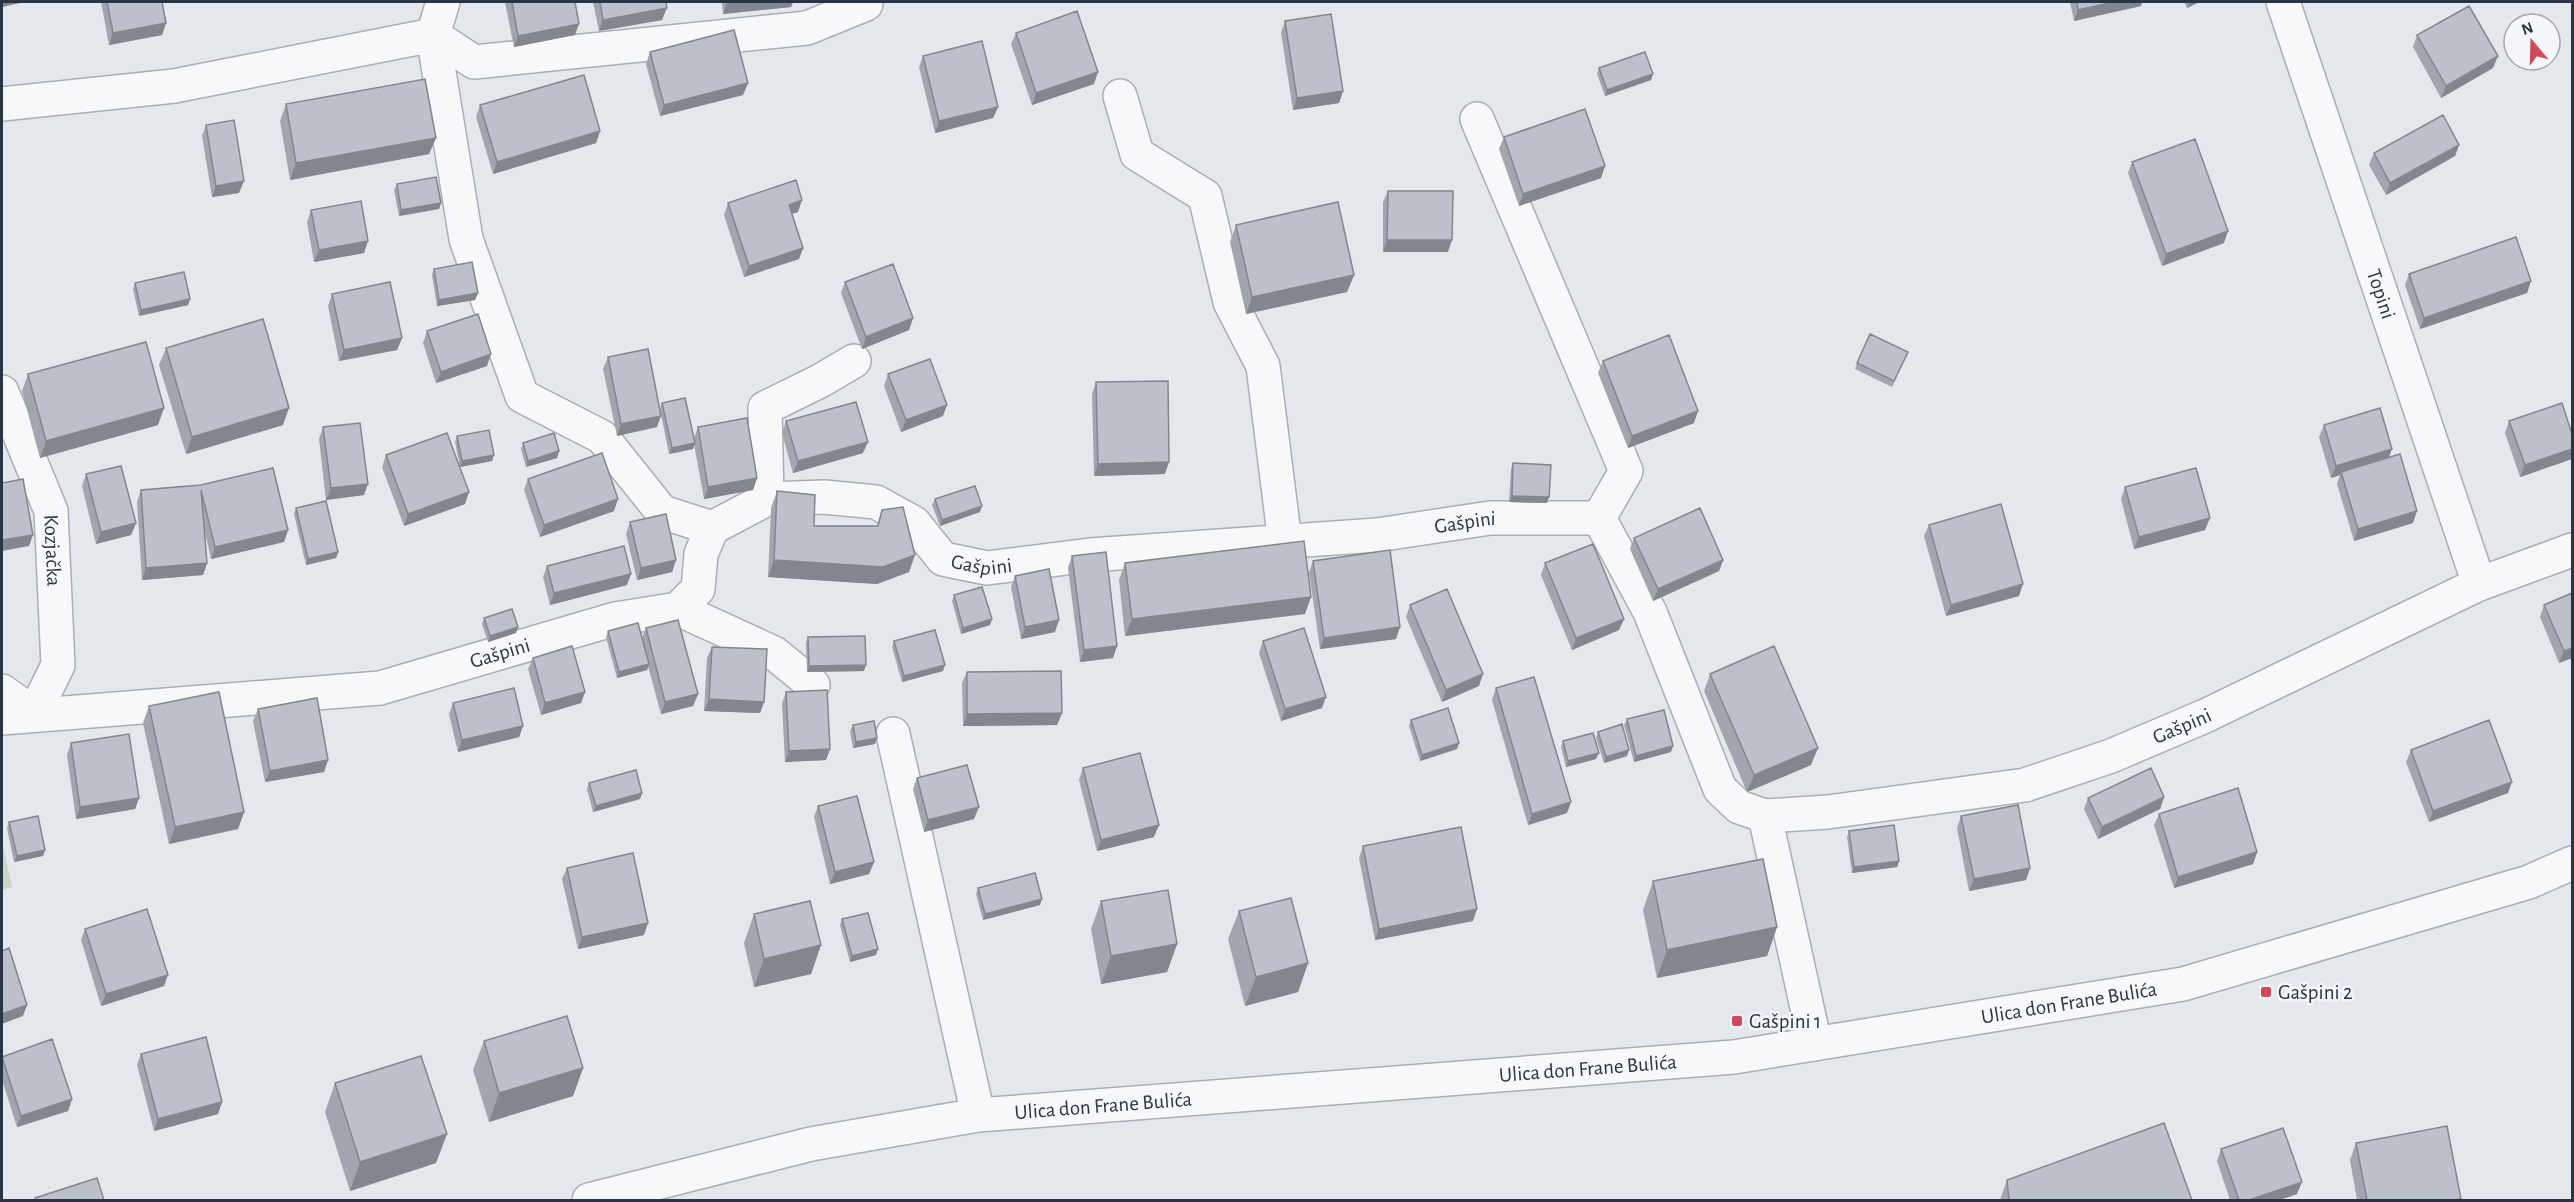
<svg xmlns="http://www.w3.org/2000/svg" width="2574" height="1202" viewBox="0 0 2574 1202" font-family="'Alegreya Sans',sans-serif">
  <rect width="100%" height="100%" fill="#e4e7ec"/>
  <path fill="#c9d6c5" d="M2,841l10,46 -10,3z"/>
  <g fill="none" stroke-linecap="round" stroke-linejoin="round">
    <defs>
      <g id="minor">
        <path d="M443,2l-10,33 33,204 56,157 80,41 60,75 50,16"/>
        <path id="s1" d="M2283,2l196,582"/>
        <path d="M1120,96l17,58 68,42 25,106 33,64 22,176"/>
        <path d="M2,104l172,-18 259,-51 41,27 333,-34 59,-24v-2"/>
        <path d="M1477,119l149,352 -27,47"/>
        <path id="s2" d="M2,392l49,119 7,154 -24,49 -32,-23"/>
        <path d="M767,499l-2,-91 55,-27 34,-20"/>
        <path d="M678,609l96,44 39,32"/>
        <path id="s3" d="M2,718l378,-30 235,-69 63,-10 20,-20 3,-35 11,-26 55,-29 57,-2 52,5 38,21 29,36 44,9 103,-13 287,-20 113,-17h109l51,94 70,177 19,18 26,9 63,-4 197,-27 86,-29 94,-40 274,-132 93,-34"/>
        <path d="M893,734l85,381"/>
        <path d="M1765,816l50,228"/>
        <path id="s4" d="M589,1200l222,-56 167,-29 756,-58 449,-73 346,-102 43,-19"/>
      </g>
    </defs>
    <use href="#minor" stroke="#a9aeb7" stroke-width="36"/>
    <use href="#minor" stroke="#f7f8fa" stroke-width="33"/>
  </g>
  <path fill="#a1a5ae" d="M101,2h61l4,21 -4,12 -53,10z
    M505,2h70v33l-61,12z
    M593,2h73l-4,18 -63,11z
    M722,2h71l-2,5 -68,7z
    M2070,2h72l-1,4 -67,15z
    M2184,2h15l-12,6z
    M1285,21l58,70 -4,12 -46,7 -12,-77z
    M1016,33l78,51 -62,21 -21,-61z
    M2417,35l76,33 -52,30 -28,-51z
    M650,52l98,31 -5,12 -83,21 -14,-52z
    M923,56l75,51 -5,11 -58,15 -16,-66z
    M1599,68l54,6 -2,6 -46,16 -8,-22z
    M286,104l150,34 -7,16 -139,26 -10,-59z
    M480,105l120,26 -4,12 -103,31 -17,-57z
    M206,125l33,68 -27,4 -10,-61z
    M1504,137l101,29 -4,12 -82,28 -20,-57z
    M2459,145l-4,11 -69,39 -17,-30 5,-12z
    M2132,162l92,81 -62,23 -34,-93z
    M397,184l44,19 -2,6 -40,7 -5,-26z
    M1388,191l60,61h-65v-50z
    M728,203l70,9 -6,2 11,34 -4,11 -55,18 -20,-62z
    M311,210l53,43 -50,9 -7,-40z
    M1236,225l118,50 -7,17 -101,22 -16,-72z
    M434,269l44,24 -3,7 -38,6 -5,-31z
    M2409,274l122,7 -4,12 -107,36 -15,-44z
    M845,282l68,36 -4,12 -47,19 -21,-56z
    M135,283l55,16 -2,6 -49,11 -6,-27z
    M332,294l70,44 -5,12 -58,11 -11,-55z
    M427,331l60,35 -51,17 -13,-40z
    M166,348l117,77 -97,29 -27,-89z
    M1908,352l-16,35 -37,-18 2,-6z
    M608,357l49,70 -40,9 -14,-67z
    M1603,361l91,62 -66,25 -30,-75z
    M28,374l130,51 -118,33 -18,-67z
    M888,374l55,42 -42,16 -17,-46z
    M1096,382l69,92 -71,2 -2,-82z
    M662,403l32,35 4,-11 59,51 -4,12 -49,9 -10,-55 -1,5 -24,5 -9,-45z
    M786,421l77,32 -70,20 -11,-40z
    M2509,421l63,13v25l-52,18 -15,-44z
    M2324,425l65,32 24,66 -59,18 -17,-57 3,-9 -9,3 -12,-41z
    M323,427l41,68 -38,5 -7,-61z
    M457,436l35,25 -32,6 -5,-25z
    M523,443l36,8 -2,7 -31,9 -5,-18z
    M386,455l79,49 -61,22 -22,-59z
    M1513,463l34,40 -38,-1 2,-33z
    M86,474l50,49 -5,12 -35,9 -14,-58z
    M528,479l86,32 -74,26 -16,-47z
    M201,485l87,45 -4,12 -73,17 -6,-27 2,31 -4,12 -61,5 -5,-78 4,-12z
    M2125,487l80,43 -71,19 -13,-50z
    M777,491l37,35h63l5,-16 27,62 -32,12 -109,-7 3,-69z
    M935,499l45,13 -40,14 -8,-21z
    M296,508l42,44 -2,6 -30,7 -12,-51z
    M630,522l46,38 -4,12 -35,8 -11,-46z
    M1929,525l90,71 -73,20 -22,-80z
    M1634,538l89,22 -4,11 -66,30 -23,-52z
    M1072,556l45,90 -4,12 -33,4 -12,-94z
    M1313,561l83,78 -76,10 -11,-77z
    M1125,563l180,51 -180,22 -6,-56z
    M1545,563l74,67 -47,20 -31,-75z
    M547,566l80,19 -77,20 -7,-28z
    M1015,576l40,56 -34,7 -10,-52z
    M2572,593v65l-13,5 -19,-46 4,-12z
    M954,595l38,24 -2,6 -29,9 -9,-33z
    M1410,605l69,81 -37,16 -36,-85z
    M484,618l32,15 -28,9 -6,-18z
    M646,628l52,66 -5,12 -32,8 -13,-48 -1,4 -30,8 -11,-41 2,-6 34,7z
    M808,637l56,34 -57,1 -1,-29z
    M894,641l49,30 -41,11 -10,-35z
    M1263,641l59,67 -41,13 -22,-68z
    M712,647l52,55 -4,11 -56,-2 3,-53z
    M533,658l52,34 -4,11 -40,12 -13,-46z
    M967,672l95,41 -5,12 -94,1 -1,-43z
    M1710,674l101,91 -64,27 -43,-101z
    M1496,688l75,114 -4,11 -39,12 -36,-125z
    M786,692l44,57 -4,11 -41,2 -3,-58z
    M453,703l70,23 -4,11 -61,15 -9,-38z
    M149,706l95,106 -6,17 -69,15 -26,-121z
    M258,709l70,51 -4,12 -59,10 -12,-61z
    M1627,719l44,33 -37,10 -10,-37z
    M1411,720l46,29 -37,12 -11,-35z
    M853,725l24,13 -2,6 -22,4 -3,-17z
    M1598,732l29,24 -23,7 -8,-25z
    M1563,741l33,18 -30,8 -5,-20z
    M71,743l68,55 -4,11 -59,10 -9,-64z
    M2411,750l97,43 -79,29 -23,-60z
    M1083,768l71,69 -57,14 -18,-71z
    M917,778l57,41 -50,13 -11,-43z
    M589,783l53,10 -2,6 -47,13 -6,-23z
    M2164,797l-4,12 -62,30 -14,-30 4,-11z
    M818,806l56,56 -5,12 -39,10 -16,-67z
    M2159,814l98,38 -4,12 -79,24 -20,-63z
    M1961,816l69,52 -4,12 -57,11 -12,-63z
    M9,822l36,28 -2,6 -29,6 -7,-34z
    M1849,831l50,30 -2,6 -45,6 -5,-36z
    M1363,846l110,75 -98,19 -16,-82z
    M567,868l77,67 -66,14 -16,-70z
    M1653,881l124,46 -10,29 -110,22 -14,-68z
    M978,888l62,17 -57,15 -7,-26z
    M1101,901l76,43 -10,28 -66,12 -10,-55z
    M1239,911l69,52 -10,29 -53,14 -17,-67z
    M754,914l67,31 -10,29 -57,13 -10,-44z
    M842,919l34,36 -26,7 -10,-37z
    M85,929l79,57 -63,20 -20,-66z
    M484,1041l99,27 -10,28 -84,26 -16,-52z
    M141,1054l81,48 -4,12 -64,17 -17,-66z
    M2,1057l70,42 -4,12 -51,16 -15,-47z
    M335,1083l101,80 -86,28 -25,-79z
    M2356,1143l105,57h-104l-7,-40z
    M2221,1149l76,45 -18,6h-49l-13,-39z
    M2007,1180l2,20h-9z"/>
  <path fill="#83868d" d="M2,2h23l-23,5z
    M727,2h66l-2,5 -68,7z
    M2114,2h28l-1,4 -67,15 4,-11z
    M2190,2h9l-12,6z
    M667,8l-5,12 -63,11 4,-11z
    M166,23l-4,12 -53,10 4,-12z
    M579,24l-4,11 -61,12 4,-11z
    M2498,56l-5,12 -52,30 5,-12z
    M1098,72l-4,12 -62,21 4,-12z
    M1653,74l-2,6 -46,16 2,-6z
    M748,83l-5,12 -83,21 4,-11z
    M1343,91l-4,12 -46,7 4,-12z
    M998,107l-5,11 -58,15 4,-12z
    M600,131l-4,12 -103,31 4,-12z
    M436,138l-7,16 -139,26 6,-17z
    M2459,145l-4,11 -69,39 4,-12z
    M1605,166l-4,12 -82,28 4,-12z
    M244,181l-5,12 -27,4 4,-11z
    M802,200l-4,12 -13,4 4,-11z
    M441,203l-2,6 -40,7 2,-6z
    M2228,231l-4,12 -62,23 4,-12z
    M1387,240h65l-4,12h-65z
    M368,241l-4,12 -50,9 5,-12z
    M803,248l-4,11 -55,18 5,-11z
    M1354,275l-7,17 -101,22 6,-17z
    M2531,281l-4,12 -107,36 4,-11z
    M478,293l-3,7 -38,6 2,-6z
    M190,299l-2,6 -49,11 2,-6z
    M913,318l-4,12 -47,19 4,-12z
    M402,338l-5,12 -58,11 5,-11z
    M491,354l-4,12 -51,17 5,-11z
    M947,405l-4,11 -42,16 5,-12z
    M164,408l-6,17 -118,33 6,-17z
    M289,408l-6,17 -97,29 6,-17z
    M1698,411l-4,12 -66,25 4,-12z
    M661,416l-4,11 -40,9 4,-12z
    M868,442l-5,11 -70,20 5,-12z
    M695,443l-2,6 -24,5 3,-6z
    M2392,449l-4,11 -47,12 -1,3 -9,3 5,-12z
    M2572,449v10l-52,18 5,-12z
    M559,451l-2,7 -31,9 2,-6z
    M494,455l-2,6 -32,6 2,-6z
    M1169,462l-4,12 -71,2 4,-12z
    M757,478l-4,12 -49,9 4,-12z
    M368,484l-4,11 -38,5 5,-12z
    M469,492l-4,12 -61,22 4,-12z
    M1512,496l37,1 -2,6 -38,-1z
    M618,499l-4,12 -74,26 4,-12z
    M982,506l-2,6 -40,14 2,-6z
    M2417,511l-4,12 -59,18 4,-12z
    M2210,518l-5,12 -71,19 5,-12z
    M136,523l-5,12 -35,9 5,-12z
    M288,530l-4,12 -73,17 4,-12z
    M33,535l-4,11 -27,5v-11z
    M338,552l-2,6 -30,7 2,-6z
    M915,555l-6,17 -32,12 -109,-7 6,-17z
    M676,560l-4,12 -35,8 4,-12z
    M1723,560l-4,11 -66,30 5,-12z
    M207,563l-4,12 -61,5 4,-12z
    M631,574l-4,11 -77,20 4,-12z
    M2023,584l-4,12 -73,20 5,-11z
    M1311,597l-6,17 -180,22 7,-17z
    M992,619l-2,6 -29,9 2,-6z
    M1624,619l-5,11 -47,20 4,-12z
    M1059,620l-4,12 -34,7 4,-12z
    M518,627l-2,6 -28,9 2,-6z
    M1400,627l-4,12 -76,10 4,-11z
    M1117,646l-4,12 -33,4 4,-12z
    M2572,648v10l-13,5 5,-12z
    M649,664l-2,6 -30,8 2,-6z
    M866,665l-2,6 -57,1 2,-6z
    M945,665l-2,6 -41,11 2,-6z
    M1483,674l-4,12 -37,16 4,-12z
    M585,692l-4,11 -40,12 4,-12z
    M698,694l-5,12 -32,8 4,-12z
    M1326,697l-4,11 -41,13 4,-12z
    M709,699l55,3 -4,11 -56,-2z
    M1062,713l-5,12 -94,1 4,-12z
    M523,726l-4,11 -61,15 4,-12z
    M877,738l-2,6 -22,4 3,-6z
    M1459,743l-2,6 -37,12 2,-6z
    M1673,746l-2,6 -37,10 2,-6z
    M1818,748l-7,17 -64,27 7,-17z
    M830,749l-4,11 -41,2 4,-11z
    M1629,750l-2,6 -23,7 2,-6z
    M1599,753l-3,6 -30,8 2,-6z
    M328,760l-4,12 -59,10 5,-11z
    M2512,782l-4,11 -79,29 4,-11z
    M642,793l-2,6 -47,13 3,-6z
    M2164,797l-4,12 -62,30 4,-12z
    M139,798l-4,11 -59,10 4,-12z
    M1571,802l-4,11 -39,12 4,-11z
    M979,807l-5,12 -50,13 4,-12z
    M244,812l-6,17 -69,15 6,-17z
    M1159,825l-5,12 -57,14 4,-11z
    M45,850l-2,6 -29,6 3,-6z
    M2257,852l-4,12 -79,24 4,-11z
    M1899,861l-2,6 -45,6 2,-6z
    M874,862l-5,12 -39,10 5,-12z
    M2030,868l-4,12 -57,11 5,-12z
    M1042,899l-2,6 -57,15 2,-6z
    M1477,909l-4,12 -98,19 4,-11z
    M648,923l-4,12 -66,14 4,-12z
    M1777,927l-10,29 -110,22 10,-28z
    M1177,944l-10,28 -66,12 10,-28z
    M821,945l-10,29 -57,13 10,-28z
    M878,949l-2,6 -26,7 2,-6z
    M1308,963l-10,29 -53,14 11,-29z
    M168,975l-4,11 -63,20 5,-12z
    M27,1005l-4,11 -21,8v-10z
    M583,1068l-10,28 -84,26 10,-29z
    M72,1099l-4,12 -51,16 4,-11z
    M222,1102l-4,12 -64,17 4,-12z
    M447,1134l-11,29 -86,28 10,-29z
    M2302,1182l-5,12 -18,6h-30z"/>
  <path fill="#bbc0ca" stroke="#83868d" stroke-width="1.5" d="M107,2h55l4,21 -53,10z
    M512,2h63l4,22 -61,12z
    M600,2h66l1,6 -64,12z
    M2077,2h37l-36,8z
    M2469,6l29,50 -52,30 -29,-51z
    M1077,11l21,61 -62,21 -20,-60z
    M1331,14l12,77 -46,7 -12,-77z
    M734,30l14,53 -84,22 -14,-53z
    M982,41l16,66 -59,14 -16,-65z
    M1645,52l8,22 -46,16 -8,-22z
    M584,75l16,56 -103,31 -17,-57z
    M425,79l11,59 -140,25 -10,-59z
    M1585,109l20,57 -82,28 -19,-57z
    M2443,115l16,30 -69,38 -16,-30z
    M234,120l10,61 -28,5 -10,-61z
    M2195,139l33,92 -62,23 -34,-92z
    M436,177l5,26 -40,7 -4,-26z
    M796,180l6,20 -13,5 14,43 -54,18 -21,-63z
    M1388,191h65l-1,49h-65z
    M361,201l7,40 -49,9 -8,-40z
    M1338,202l16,73 -102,22 -16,-72z
    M2516,237l15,44 -107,37 -15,-44z
    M472,262l6,31 -39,7 -5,-31z
    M893,264l20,54 -47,19 -21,-55z
    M184,272l6,27 -49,11 -6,-27z
    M390,282l12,56 -58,12 -12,-56z
    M478,314l13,40 -50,18 -14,-41z
    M263,319l26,89 -97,29 -26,-89z
    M1870,334l38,18 -14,29 -37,-18z
    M1669,335l29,76 -66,25 -29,-75z
    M146,342l18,66 -118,33 -18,-67z
    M648,349l13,67 -40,8 -13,-67z
    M930,359l17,46 -41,15 -18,-46z
    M1168,381l1,81 -71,2 -2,-82z
    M685,398l10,45 -23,5 -10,-45z
    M856,402l12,40 -70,19 -12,-40z
    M2562,403l10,31v15l-47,16 -16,-44z
    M2380,408l12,41 -56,17 -12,-41z
    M747,418l10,60 -49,9 -10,-60z
    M360,423l8,61 -37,4 -8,-61z
    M489,430l5,25 -32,6 -5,-25z
    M447,433l22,59 -61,22 -22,-59z
    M554,433l5,18 -31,10 -5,-18z
    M602,453l16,46 -74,26 -16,-46z
    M2400,454l17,57 -59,18 -17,-57z
    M1513,463l38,2 -2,32 -37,-1z
    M121,466l15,57 -35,9 -15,-58z
    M273,468l15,62 -73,17 -14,-57 6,73 -61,5 -5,-78 60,-5z
    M2196,468l14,50 -71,19 -14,-50z
    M23,479l10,56 -31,5v-57z
    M975,486l7,20 -40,14 -7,-21z
    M777,491l38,4 -1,31h64l4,-16 21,-3 12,48 -32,12 -109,-7z
    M326,501l12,51 -30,7 -12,-51z
    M2001,504l22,80 -72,21 -22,-80z
    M1700,508l23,52 -65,29 -24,-51z
    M666,514l10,46 -35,8 -11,-46z
    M1304,541l7,56 -179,22 -7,-56z
    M1593,544l31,75 -48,19 -31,-75z
    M624,546l7,28 -77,19 -7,-27z
    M1390,550l10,77 -76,11 -11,-77z
    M1106,552l11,94 -33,4 -12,-94z
    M1049,569l10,51 -34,7 -10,-51z
    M982,587l10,32 -29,9 -9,-33z
    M1447,589l36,85 -37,16 -36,-85z
    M2572,593v55l-8,3 -20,-46z
    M512,609l6,18 -28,9 -6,-18z
    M678,620l20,74 -33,8 -19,-74z
    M638,623l11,41 -30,8 -11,-41z
    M1304,628l22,69 -41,12 -22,-68z
    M935,630l10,35 -41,11 -10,-35z
    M865,636l1,29 -57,1 -1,-29z
    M572,646l13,46 -40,11 -12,-45z
    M1774,646l44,102 -64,27 -44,-101z
    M712,647l55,2 -3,53 -55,-3z
    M1061,671l1,42 -95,1v-42z
    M1534,677l37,125 -39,12 -36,-126z
    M514,688l9,38 -61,14 -9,-37z
    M827,690l3,59 -41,2 -3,-59z
    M219,692l25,120 -69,15 -26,-121z
    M317,698l11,62 -58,11 -12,-62z
    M1448,708l11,35 -37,12 -11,-35z
    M1664,710l9,36 -37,10 -9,-37z
    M2489,720l23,62 -79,29 -22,-61z
    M874,721l3,17 -21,4 -3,-17z
    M1622,724l7,26 -23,7 -8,-25z
    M1593,733l6,20 -31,8 -5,-20z
    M129,734l10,64 -59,9 -9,-64z
    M1140,753l19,72 -58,15 -18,-72z
    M967,765l12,42 -51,13 -11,-42z
    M2151,768l13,29 -62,30 -14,-29z
    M636,770l6,23 -46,13 -7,-23z
    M2238,788l19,64 -79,25 -19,-63z
    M857,796l17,66 -39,10 -17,-66z
    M2018,805l12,63 -56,11 -13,-63z
    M38,816l7,34 -28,6 -8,-34z
    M1894,825l5,36 -45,6 -5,-36z
    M1461,827l16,82 -98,20 -16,-83z
    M633,853l15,70 -66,14 -15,-69z
    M1763,859l14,68 -110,23 -14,-69z
    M1035,873l7,26 -57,15 -7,-26z
    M1168,890l9,54 -66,12 -10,-55z
    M1291,898l17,65 -52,14 -17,-66z
    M810,901l11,44 -57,14 -10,-45z
    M147,909l21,66 -62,19 -21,-65z
    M868,913l10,36 -26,7 -10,-37z
    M9,948l18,57 -25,9v-63z
    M567,1016l16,52 -84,25 -15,-52z
    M206,1037l16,65 -64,17 -17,-65z
    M52,1039l20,60 -51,17 -19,-59z
    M421,1056l26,78 -87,28 -25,-79z
    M2164,1123l28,77h-183l-2,-20z
    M2447,1126l14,73 -8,1h-86l-11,-57z
    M2283,1128l19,54 -53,18h-10l-18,-51z
    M97,1178l7,22h-68l-1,-2z"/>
  <g fill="#d1495b" stroke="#f4f6f9" stroke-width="2">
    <rect x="2260" y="986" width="12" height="12" rx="3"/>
    <rect x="1731" y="1015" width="12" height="12" rx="3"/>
  </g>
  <g text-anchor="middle" stroke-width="5" stroke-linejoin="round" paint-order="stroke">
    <g font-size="21" fill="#2b3445" stroke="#f4f6f9">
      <text dy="7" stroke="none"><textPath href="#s1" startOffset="308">Topini</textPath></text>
      <text dy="7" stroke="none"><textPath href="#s3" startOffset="1566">Gašpini</textPath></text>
      <text dy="7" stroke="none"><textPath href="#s2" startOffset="168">Kozjačka</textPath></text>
      <text dy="7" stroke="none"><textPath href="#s3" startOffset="1080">Gašpini</textPath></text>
      <text dy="7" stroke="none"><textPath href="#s3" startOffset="504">Gašpini</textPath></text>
      <text dy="7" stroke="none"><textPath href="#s3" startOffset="2481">Gašpini</textPath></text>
      <text dy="7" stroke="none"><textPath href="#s4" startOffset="1496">Ulica don Frane Bulića</textPath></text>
      <text dy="7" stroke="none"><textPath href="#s4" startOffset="1010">Ulica don Frane Bulića</textPath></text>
      <text dy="7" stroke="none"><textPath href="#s4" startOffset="524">Ulica don Frane Bulića</textPath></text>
    </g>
    <g font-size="21" fill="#2b3445" stroke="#f4f6f9" text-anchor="start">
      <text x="2278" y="999">Gašpini 2</text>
      <text x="1749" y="1028">Gašpini 1</text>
    </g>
  </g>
  <rect width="2574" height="1202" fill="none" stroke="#2b3445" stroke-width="6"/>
  <g transform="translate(2532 42) rotate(341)"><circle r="28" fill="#f4f6f9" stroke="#a4a8b1" stroke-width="1.5"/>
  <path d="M0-4.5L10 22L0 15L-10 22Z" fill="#d1495b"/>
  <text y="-9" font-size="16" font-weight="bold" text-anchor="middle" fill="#2b3445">N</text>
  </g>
</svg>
